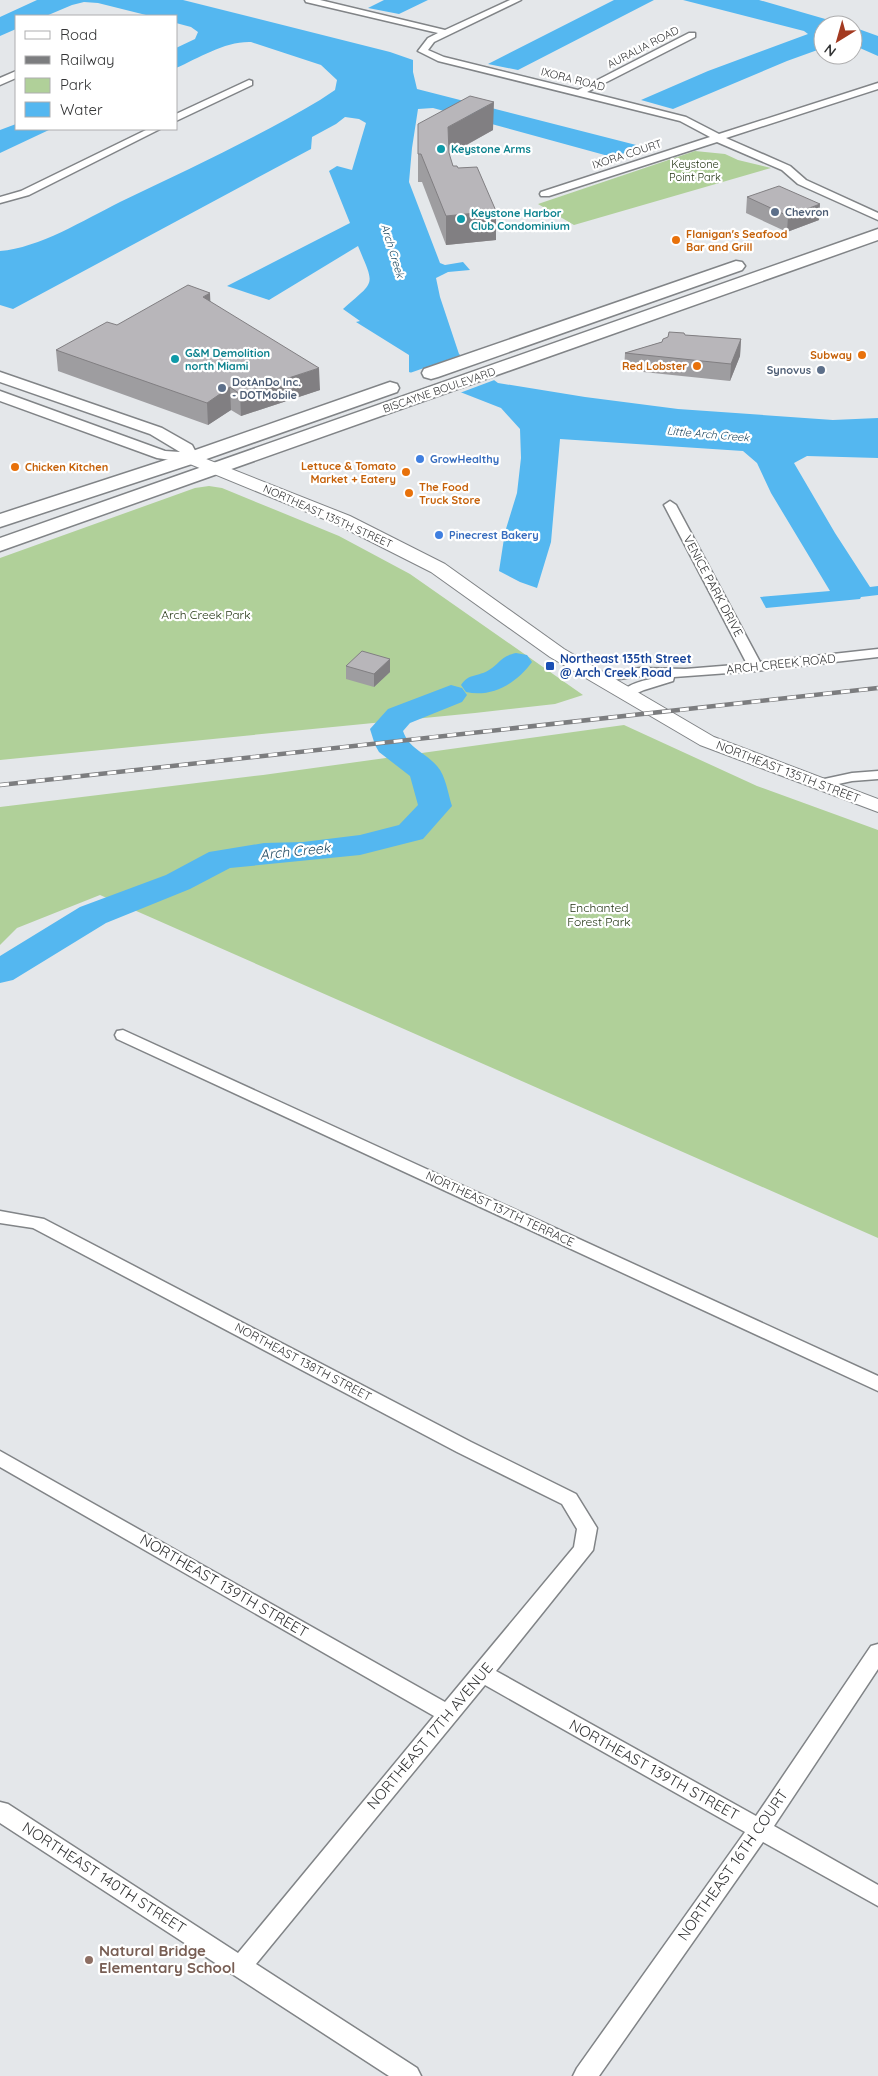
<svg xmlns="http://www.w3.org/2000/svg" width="878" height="2076" viewBox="0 0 878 2076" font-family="Quicksand,sans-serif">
  <rect width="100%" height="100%" fill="#e4e7ea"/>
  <path fill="#b0d099" d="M695,151l30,3 13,6 33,8 -197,57 -36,-21z
    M209,486l13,2 117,48 71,38 173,121 -28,9 -80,9 -475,47v-202l195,-70z
    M624,725l133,61 121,44v408l-778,-343 -83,33 -17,17v-138l263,-32z"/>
  <path fill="#54b7f0" d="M37,0h146l207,52 23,8v12l4,17 227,58 -32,10 -179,-49 -15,1 -6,39 -3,34 31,81 5,2 18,-3 7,8 -22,2 -12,6 4,19 19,57 39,29 87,14 93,12 155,11 45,-2v40l-71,-2 -13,7 41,70 35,54 8,-1v9l-17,2 -1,2 -94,9 -6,-11 70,-6 -59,-98 -14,-30 -14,-12 -183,-12 -9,103 -14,46 -17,-6 -21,-11 6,-39 12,-39 4,-35 -1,-29 -19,-21 -92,-36v-17l-53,-33 4,-1 -17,-12c33,-29 32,-22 15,-63l-89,54 -42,-14 123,-63 -21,-52 8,-5 15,4 14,-47 -7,-4 -14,-2 -9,7 -24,13 -1,12 -298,160 -13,-4v-54c39,-3 84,-31 120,-49 67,-32 136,-64 200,-102l15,-10 2,-10 -16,-15 -70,-23c-26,-1 -52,16 -75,26v-20l19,-9 3,-7 -7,-5 -15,-4v-7h-26l-52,-13 -14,-1 -12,3 -26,11h-30v13l-16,7v-19z
    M384,0h44l-29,14 -31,-6z
    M614,0h40l-136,70 -30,-6z
    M683,0h76l87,25h-23v23l-36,13 -114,48 -32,-9 67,-29 100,-37 -4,-3z
    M853,27l25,9v20l-25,-11z
    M16,124v5h35l-51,24v-23z"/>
  <path fill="#e4e7ea" d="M461,355l36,24 -40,15 -50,-20z"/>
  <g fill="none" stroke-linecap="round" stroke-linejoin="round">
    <path fill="#54b7f0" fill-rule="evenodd" d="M516,653l11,2 5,7c-15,21 -40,36 -66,30l-5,-7c8,-12 17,-8 28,-15 12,-7 10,-13 27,-17z
      M451,685l11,3 5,7 -5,7 -52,21 -7,8c6,18 22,21 34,35 9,10 11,28 15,40l-29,33 -63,16 -130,13 -40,21 -84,34 -93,57 -13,3v-27l80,-49 86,-32 43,-23 55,-9 39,-1 57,-7 39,-10 19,-20 -8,-29 -31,-24 -4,-7 -5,-16 18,-20z"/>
    <defs>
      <path id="minor" d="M305,0h15l125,30 65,-30h11l-87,42 -6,8 16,7 134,33 111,-57h6v4l-108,55 99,25 33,17 159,-51v6l-152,49 64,28 16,14 72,33v7l-80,-36 -16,-14 -65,-28 -168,54h-8l-1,-2 1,-2 169,-55 -30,-16 -242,-60 -20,-10 10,-13 10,-5 -132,-31z
        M16,71v7l-16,7v-7z
        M249,80l3,1v4l-76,36v-7z
        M148,129h12l-131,66 -29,8v-6l21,-6z
        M670,501l6,4 84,157 118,-13v8l-122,14 -82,6 -1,4 -29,9 -18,8 -7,-4c9,-11 27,-14 40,-17l-19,-1 -41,6 -5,-1 -2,-3 2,-3 46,-7 45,1 62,-5 -83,-159z
        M878,771v8l-26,2 -32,7 -5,-1 -2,-3 2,-3 37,-8z
        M123,1030l755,346v15l-761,-352 -2,-4 2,-4z
        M0,1211l44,8 427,223 105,52 21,34 -4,22 -97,121 260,145 115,-170 7,-2v25l-104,157 104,59v21l-115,-64 -164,234h-26l4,-8 168,-236 -260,-147 -229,279 161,104 4,8h-32l-389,-253v-21l8,2 230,149 196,-237 -434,-249v-16l445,251 129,-155 3,-18 -15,-25 -105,-52 -424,-224 -33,-5z"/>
      <path id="tertiary" d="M0,372l162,56 30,17 7,13 -2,3 -6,2 -34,-5 -157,-57v-10l165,60 15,1 -30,-18 -150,-52z"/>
      <path id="secondary" d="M191,453l159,63 95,48 119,85 150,88 164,62v13l-178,-67 -150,-88 -119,-85 -95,-48 -151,-62 -3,-4 3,-4z"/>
      <path id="primary" d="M878,229v11l-878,311v-13z
        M736,261l6,1 3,4 -3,4 -304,107 -7,2 -7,-2 -2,-4 2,-4z
        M390,382l7,2 2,4 -2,4 -199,70 -198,65v-13l184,-60z"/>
    </defs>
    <use href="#minor" stroke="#818487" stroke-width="3"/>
    <use href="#tertiary" stroke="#818487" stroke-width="3"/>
    <use href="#secondary" stroke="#818487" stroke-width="2"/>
    <use href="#primary" stroke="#818487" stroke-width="3"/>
    <use href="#minor" fill="#fff" fill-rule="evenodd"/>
    <use href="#tertiary" fill="#fff" fill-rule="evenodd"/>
    <use href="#secondary" fill="#fff" fill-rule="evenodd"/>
    <use href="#primary" fill="#fff" fill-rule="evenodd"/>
    <defs>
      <path id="rail" d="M0,785l878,-97"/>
    </defs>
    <use href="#rail" stroke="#7c7d7f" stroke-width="4.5"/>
    <use href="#rail" stroke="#fff" stroke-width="3" stroke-dasharray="9" stroke-linecap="butt"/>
  </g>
  <path fill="#9e9da0" d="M418,124l75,6 -44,25 4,11 5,2 38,43v29l-50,5 -24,-63h-4z
    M747,197l72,23 -32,12 -41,-19z
    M211,302l109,88 -79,26 -10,-6 -23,15 -150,-54 -2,-21 61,-25z
    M685,335l56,4 -1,17 -10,25 -106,-11 1,-17z
    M390,659v13l-16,15 -28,-8v-13z"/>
  <path fill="#817f82" d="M494,102l-1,28 -45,25v-28z
    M820,204l-1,16 -32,12 1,-16z
    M496,211v29l-50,5v-29z
    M210,293l1,22 -8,-18z
    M741,339l-1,17 -10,25 1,-17z
    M319,368l1,22 -79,26 -1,-22z
    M230,387l1,23 -23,15 -1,-22z
    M390,659v13l-16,15v-13z"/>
  <path fill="#b8b6ba" stroke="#817f82" d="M470,96l24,6 -46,25 1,26 4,13h4l1,2 19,-1 19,44 -50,5 -25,-62h-3v-30z
    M779,186l41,18 -32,12 -41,-19z
    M188,285l22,8 -7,4 116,71 -79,26 -10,-7 -23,16 -151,-53 51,-28 10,3z
    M669,332l15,1 1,2 56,4 -10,25 -106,-11 37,-11 1,-3 5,-2z
    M362,651l28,8 -16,15 -28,-8z"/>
  <g fill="#0f9aa8" stroke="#fff" stroke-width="2">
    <circle cx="441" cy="149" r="5"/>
    <circle cx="461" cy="219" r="5"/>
    <circle cx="175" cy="359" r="5"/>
  </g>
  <g fill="#5c6f8a" stroke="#fff" stroke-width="2">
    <circle cx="775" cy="212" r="5"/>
    <circle cx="821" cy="370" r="5"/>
    <circle cx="222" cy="388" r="5"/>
  </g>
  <g fill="#e8710a" stroke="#fff" stroke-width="2">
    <circle cx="676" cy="240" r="5"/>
    <circle cx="862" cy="355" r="5"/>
    <circle cx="697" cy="366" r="5"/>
    <circle cx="15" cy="467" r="5"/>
    <circle cx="406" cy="472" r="5"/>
    <circle cx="409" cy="493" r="5"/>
  </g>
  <g fill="#3f7fe0" stroke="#fff" stroke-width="2">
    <circle cx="420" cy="459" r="5"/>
    <circle cx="439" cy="535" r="5"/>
  </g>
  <rect fill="#1a4fb4" stroke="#fff" stroke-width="2" x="545" y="661" width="10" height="10" rx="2.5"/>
  <circle fill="#8d6e63" stroke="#fff" stroke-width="2" cx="89" cy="1960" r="5"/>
  <g text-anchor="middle" stroke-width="4.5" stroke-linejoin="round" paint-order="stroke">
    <g font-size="11" fill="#343536" stroke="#fff">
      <text transform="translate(643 47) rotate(-27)" y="4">AURALIA ROAD</text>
      <text transform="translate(573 79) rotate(14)" y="4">IXORA ROAD</text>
      <text transform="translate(627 154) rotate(-18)" y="4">IXORA COURT</text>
      <text transform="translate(439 390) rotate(-19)" y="4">BISCAYNE BOULEVARD</text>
      <text transform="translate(328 516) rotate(24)" y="4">NORTHEAST 135TH STREET</text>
    </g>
    <g font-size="11" font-weight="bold" fill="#0d838f" stroke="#fff" text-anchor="start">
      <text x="451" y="153">Keystone Arms</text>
      <text x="471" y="217">Keystone Harbor<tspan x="471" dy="13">Club Condominium</tspan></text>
      <text x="185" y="357">G&amp;M Demolition<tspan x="185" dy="13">north Miami</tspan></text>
    </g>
    <g font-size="11" fill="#1d2f0d" stroke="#fff">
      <text x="695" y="168">Keystone<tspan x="695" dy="13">Point Park</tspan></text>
    </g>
    <g font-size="11" font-weight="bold" fill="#4e5e75" stroke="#fff" text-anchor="start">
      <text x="785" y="216">Chevron</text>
      <text x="811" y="374" text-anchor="end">Synovus</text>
      <text x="232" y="386">DotAnDo Inc.<tspan x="232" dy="13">- DOTMobile</tspan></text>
    </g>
    <g font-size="11" font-weight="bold" fill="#c56008" stroke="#fff" text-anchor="start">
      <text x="686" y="238">Flanigan's Seafood<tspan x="686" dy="13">Bar and Grill</tspan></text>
      <text x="852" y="359" text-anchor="end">Subway</text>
      <text x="687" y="370" text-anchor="end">Red Lobster</text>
      <text x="396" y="470" text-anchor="end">Lettuce &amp; Tomato<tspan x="396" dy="13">Market + Eatery</tspan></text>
      <text x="25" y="471">Chicken Kitchen</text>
      <text x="419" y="491">The Food<tspan x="419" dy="13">Truck Store</tspan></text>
    </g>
    <g font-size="11" font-style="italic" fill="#214a62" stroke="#fff">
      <text transform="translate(393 251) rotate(73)" y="4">Arch Creek</text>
      <text transform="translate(708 434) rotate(5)" y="4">Little Arch Creek</text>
    </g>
    <g font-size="11" font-weight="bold" fill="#366cbe" stroke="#fff" text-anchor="start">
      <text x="430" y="463">GrowHealthy</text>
      <text x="449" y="539">Pinecrest Bakery</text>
    </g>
    <g font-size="12" fill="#343536" stroke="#fff">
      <text transform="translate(713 586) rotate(62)" y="4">VENICE PARK DRIVE</text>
      <text transform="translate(781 664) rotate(-6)" y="4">ARCH CREEK ROAD</text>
      <text transform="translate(788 772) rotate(21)" y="4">NORTHEAST 135TH STREET</text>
      <text transform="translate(500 1209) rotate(25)" y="4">NORTHEAST 137TH TERRACE</text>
      <text transform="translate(303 1362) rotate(28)" y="4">NORTHEAST 138TH STREET</text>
    </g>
    <g font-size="12" fill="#1d2f0d" stroke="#fff">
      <text x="206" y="619">Arch Creek Park</text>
      <text x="599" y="912">Enchanted<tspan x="599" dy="14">Forest Park</tspan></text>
    </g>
    <g font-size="12" font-weight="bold" fill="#164399" stroke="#fff" text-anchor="start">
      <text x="560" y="663">Northeast 135th Street<tspan x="560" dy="14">@ Arch Creek Road</tspan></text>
    </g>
    <g font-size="14" font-style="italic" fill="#214a62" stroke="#fff">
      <text transform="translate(295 851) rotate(-6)" y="5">Arch Creek</text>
    </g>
    <g font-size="15" fill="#343536" stroke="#fff">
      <text transform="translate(224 1586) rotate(30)" y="5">NORTHEAST 139TH STREET</text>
      <text transform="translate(430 1736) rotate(-50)" y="5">NORTHEAST 17TH AVENUE</text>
      <text transform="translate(654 1770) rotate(29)" y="5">NORTHEAST 139TH STREET</text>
      <text transform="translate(733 1865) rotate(-55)" y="5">NORTHEAST 16TH COURT</text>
      <text transform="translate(104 1878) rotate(33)" y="5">NORTHEAST 140TH STREET</text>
    </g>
    <g font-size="15" font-weight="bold" fill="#785e54" stroke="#fff" text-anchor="start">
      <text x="99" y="1956">Natural Bridge<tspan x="99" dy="17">Elementary School</tspan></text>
    </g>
  </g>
  <rect x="15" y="15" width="162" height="115" fill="#ffffff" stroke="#aeaeaf"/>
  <rect x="25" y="31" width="25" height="8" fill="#ffffff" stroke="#aeaeaf"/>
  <text x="60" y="40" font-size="15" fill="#343536">Road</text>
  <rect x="25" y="56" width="25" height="8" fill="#7c7d7f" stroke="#aeaeaf"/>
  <text x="60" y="65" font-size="15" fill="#343536">Railway</text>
  <rect x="25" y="78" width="25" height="15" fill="#b0d099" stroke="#aeaeaf"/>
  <text x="60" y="90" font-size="15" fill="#343536">Park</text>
  <rect x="25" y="102" width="25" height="15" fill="#54b7f0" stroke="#aeaeaf"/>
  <text x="60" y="115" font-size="15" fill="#343536">Water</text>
  <g transform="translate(838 40) rotate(217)"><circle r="24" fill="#ffffff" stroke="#aeaeaf"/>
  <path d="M0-4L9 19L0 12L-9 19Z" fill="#a33a21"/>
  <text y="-8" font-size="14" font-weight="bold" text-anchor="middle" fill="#343536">N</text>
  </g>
</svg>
